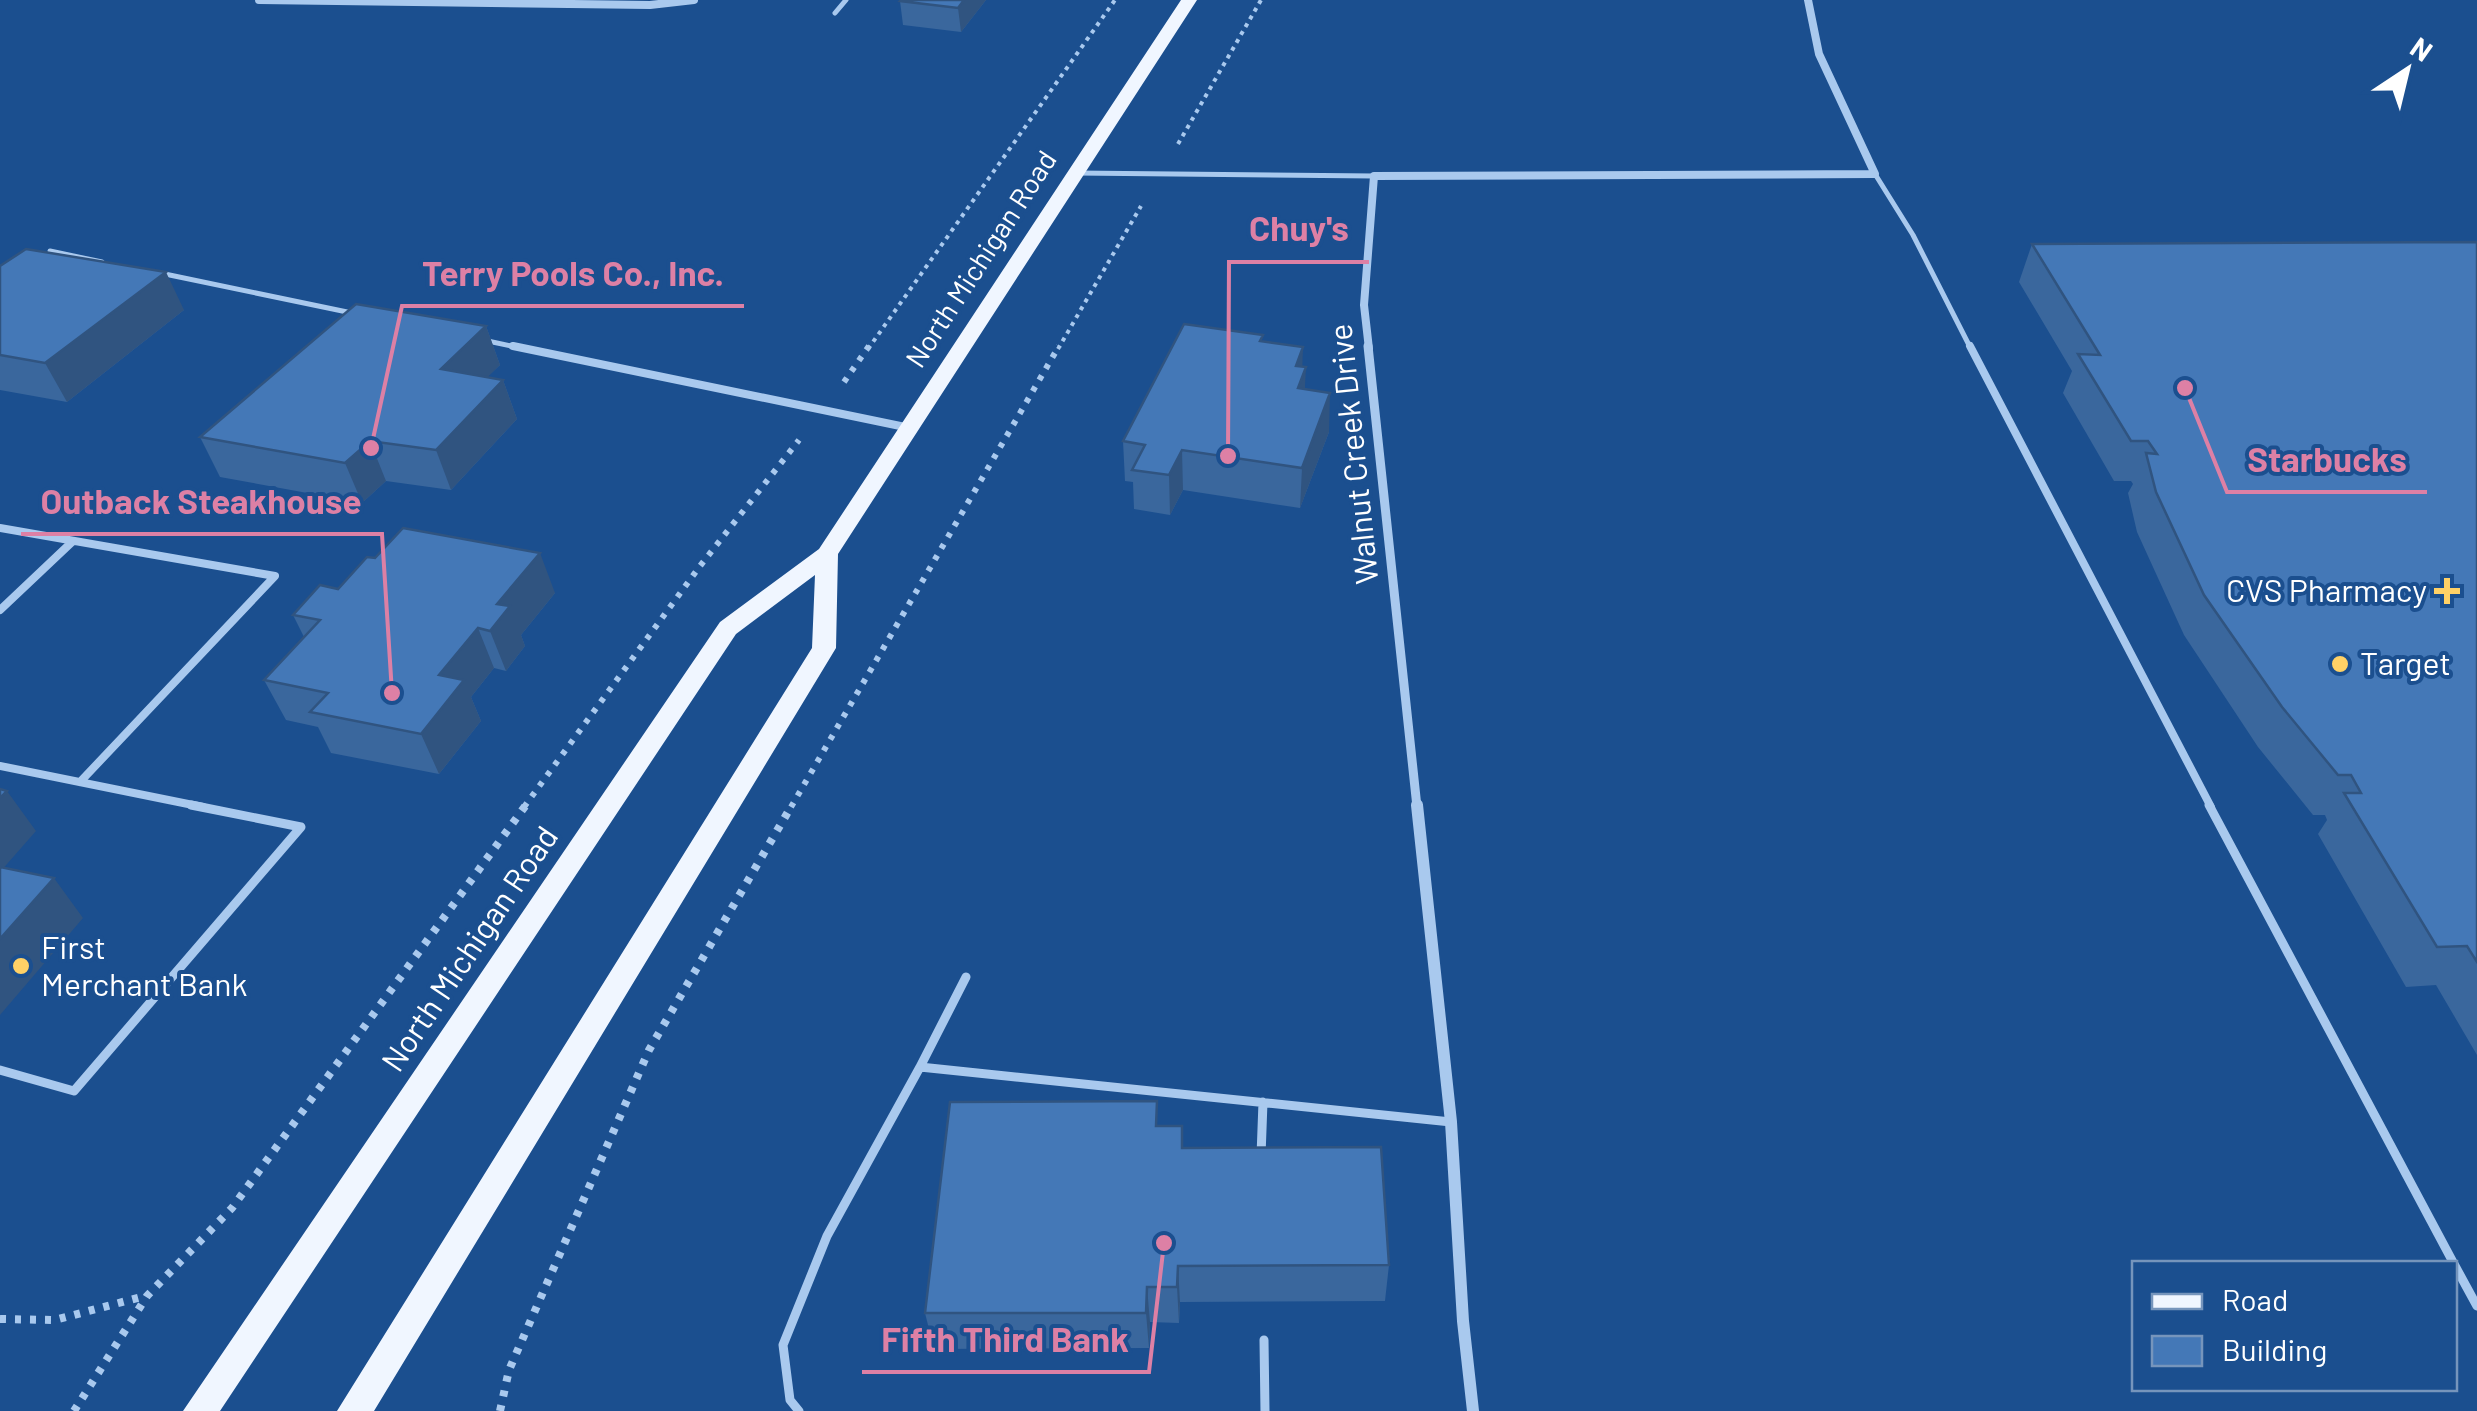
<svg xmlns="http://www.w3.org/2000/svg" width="2477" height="1411" viewBox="0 0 2477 1411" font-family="Barlow,sans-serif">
  <rect width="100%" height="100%" fill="#1b4f8f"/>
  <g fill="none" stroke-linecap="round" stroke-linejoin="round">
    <path stroke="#a9c9ee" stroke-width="4" stroke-dasharray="4 5" stroke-linecap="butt" d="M1178,144l83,-144
      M868,349l247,-349
      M1058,349l83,-143"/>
    <path stroke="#a9c9ee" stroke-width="6" stroke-dasharray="5 8" stroke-linecap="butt" d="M844,382l25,-36
      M524,807l176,-241 99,-126
      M791,807l268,-461"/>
    <path stroke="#a9c9ee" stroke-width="8" stroke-dasharray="6 9" stroke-linecap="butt" d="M0,1319l55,1 90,-24
      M74,1411l73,-115 85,-88 294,-403
      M500,1411l9,-41 140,-320 143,-245"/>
    <path stroke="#a9c9ee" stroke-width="5" d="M835,13l11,-13
      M1076,173l298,3
      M1875,174l38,61 58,114
      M50,251l52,11
      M160,273l192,40
      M483,340l42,9"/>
    <path stroke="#a9c9ee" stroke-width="8" d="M513,346l397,82
      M1970,346l241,461
      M0,528l275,48 -195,206
      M0,610l73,-69
      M0,766l203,41"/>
    <path stroke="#a9c9ee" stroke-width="9" d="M2209,805l245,459
      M920,1067l46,-90
      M0,1070l74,21 227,-264 -110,-22
      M1261,1156l2,-54
      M2454,1264l23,42
      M1264,1340l1,71
      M799,1411l-9,-11 -7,-55 44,-109 93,-169 531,55"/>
    <path stroke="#a9c9ee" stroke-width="8" d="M259,0l391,5 44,-5
      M1369,349l-5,-44 10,-129 501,-2 -56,-120 -11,-54"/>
    <path stroke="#a9c9ee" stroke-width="9" d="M1368,346l49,461"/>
    <path stroke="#a9c9ee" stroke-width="12" d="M1417,805l34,317 12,199 10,90"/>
    <path fill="#f0f6ff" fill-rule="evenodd" d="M1181,0h16l-359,554 -2,94 -462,763h-37l475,-763 3,-73 -79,59 -516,777h-37l537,-789 99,-73z"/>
  </g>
  <path fill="#3a679d" d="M986,0l-25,32 -58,-7 -3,-24z
    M2477,242v813l-41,-70 -30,2 -88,-153 9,-14 -2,-5h-12l-55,-68 -74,-112 -47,-103 -9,-39 5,-9 -2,-3h-17l-51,-88 9,-22 -53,-89 13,-38z
    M0,266l184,44 -117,92 -67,-12z
    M486,326l14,39 -13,12 16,3 14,39 -66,71 -65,-9 -24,22 -142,-26 -20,-40z
    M1263,341l40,26 2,22 24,43 -29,76 -117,-18 -13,25 -36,-6 -1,-27 -8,-1 -2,-40z
    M375,558l180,35 -34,42 4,11 -19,25 -12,-3 -23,29 10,24 -42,53 -108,-21 -13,-26 -32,-7 -22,-40 40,-43 -11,-22 45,-26z
    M1158,1126h24l1,22 206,117 -4,36 -205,1 -1,21 -29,-1 -1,26 -215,1 -9,-36z"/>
  <path fill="#305480" d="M964,0h22l-25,32 -3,-24z
    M166,272l18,38 -117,92 -22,-39z
    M486,326l14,39 -44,43 -15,-39z
    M1303,347l-1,29 4,-9 -2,39 -7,22 -1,-62z
    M503,380l14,39 -66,71 -15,-40z
    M1330,393l-1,39 -29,76 2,-40z
    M370,441l16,40 -24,22 -17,-40z
    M1182,450l1,40 -13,25 -1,-40z
    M540,553l15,40 -34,42 4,11 -19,25 -16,-40 7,-27z
    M478,628l16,40 -23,29 10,24 -42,53 -18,-40 18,-59z
    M7,791l29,40 -36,41v-74z
    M54,878l29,40 -83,97v-76z
    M1178,1266l2,36 -1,21 -2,-36z
    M1147,1287l3,35 -1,26 -3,-35z"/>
  <path fill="#4478b7" stroke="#305480" stroke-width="2.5" d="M901,0h63l-6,8 -58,-7z
    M2477,242v720l-10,-16 -30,1 -93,-154h17l-10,-18h-13l-56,-68 -78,-112 -48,-103 -10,-39 11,1 -9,-13h-17l-53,-87 22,1 -68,-111z
    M26,249l140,23 -121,91 -45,-8v-89z
    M356,304l130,22 -45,43 62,11 -67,70 -66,-9 -25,22 -145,-26z
    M1184,324l79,11 -3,6 43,6 -7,19 10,1 -8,21 32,5 -28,75 -120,-18 -13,25 -37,-5 13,-25 -22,-4z
    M403,528l137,25 -43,51 13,2 -20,25 -12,-3 -39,47 25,5 -43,54 -111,-22 18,-19 -64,-13 56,-60 -27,-5 27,-30 18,4 29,-32 8,1z
    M0,789l7,2 -7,7z
    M0,867l54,11 -54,61z
    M1157,1101l-1,25h26v22l199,-1 8,118 -211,1 -1,21h-30l-1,26h-221l25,-211z"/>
  <g fill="#ffd166" stroke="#1b4f8f" stroke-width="4">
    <path d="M2442 576h10v10h10v10h-10v10h-10v-10h-10v-10h10z"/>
    <circle cx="2340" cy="664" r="10"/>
    <circle cx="21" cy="966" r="10"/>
  </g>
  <g text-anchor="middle" stroke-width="8" stroke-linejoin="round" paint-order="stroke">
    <g font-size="28" fill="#fff" stroke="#1b4f8f">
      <text transform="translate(981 259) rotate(-57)" y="10">North Michigan Road</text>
    </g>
    <g font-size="32" fill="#fff" stroke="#1b4f8f">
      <text transform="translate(1354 454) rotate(-96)" y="11">Walnut Creek Drive</text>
      <text transform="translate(470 949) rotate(-56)" y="11">North Michigan Road</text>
    </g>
    <g font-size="32" fill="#fff" stroke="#1b4f8f" text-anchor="start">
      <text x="2427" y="602" text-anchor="end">CVS Pharmacy</text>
      <text x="2360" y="675">Target</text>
      <text x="41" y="959">First<tspan x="41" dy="37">Merchant Bank</tspan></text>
    </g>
  </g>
  <path fill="none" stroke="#dd80a5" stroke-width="4" d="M1228 456L1229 262H1369M371 448L402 306H744M2185 388L2227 492H2427M392 693L382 534H21M1164 1243L1149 1372H862"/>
  <g fill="#dd80a5" stroke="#1b4f8f" stroke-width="4">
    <circle cx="1228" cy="456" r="10"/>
    <circle cx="371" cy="448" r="10"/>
    <circle cx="2185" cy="388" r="10"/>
    <circle cx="392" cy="693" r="10"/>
    <circle cx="1164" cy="1243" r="10"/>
  </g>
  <g font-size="35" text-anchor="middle" font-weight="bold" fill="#dd80a5" stroke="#1b4f8f" stroke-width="8" stroke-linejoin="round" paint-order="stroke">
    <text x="1299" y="241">Chuy's</text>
    <text x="573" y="286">Terry Pools Co., Inc.</text>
    <text x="2327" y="472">Starbucks</text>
    <text x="201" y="514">Outback Steakhouse</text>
    <text x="1005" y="1352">Fifth Third Bank</text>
  </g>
  <rect x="2132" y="1261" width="325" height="130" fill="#1b4f8f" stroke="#7695bc" stroke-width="2.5"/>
  <rect x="2152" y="1294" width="50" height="15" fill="#f0f6ff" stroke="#7695bc" stroke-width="2.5"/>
  <text x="2222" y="1311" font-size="30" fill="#ffffff">Road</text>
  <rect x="2152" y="1336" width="50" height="30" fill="#4478b7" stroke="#7695bc" stroke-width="2.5"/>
  <text x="2222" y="1361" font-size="30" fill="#ffffff">Building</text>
  <g transform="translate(2407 70) rotate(35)" stroke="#1b4f8f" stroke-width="8" paint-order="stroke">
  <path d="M0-8L18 38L0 25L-18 38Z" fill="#ffffff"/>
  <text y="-15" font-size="28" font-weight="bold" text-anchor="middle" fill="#ffffff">N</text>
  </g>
</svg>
